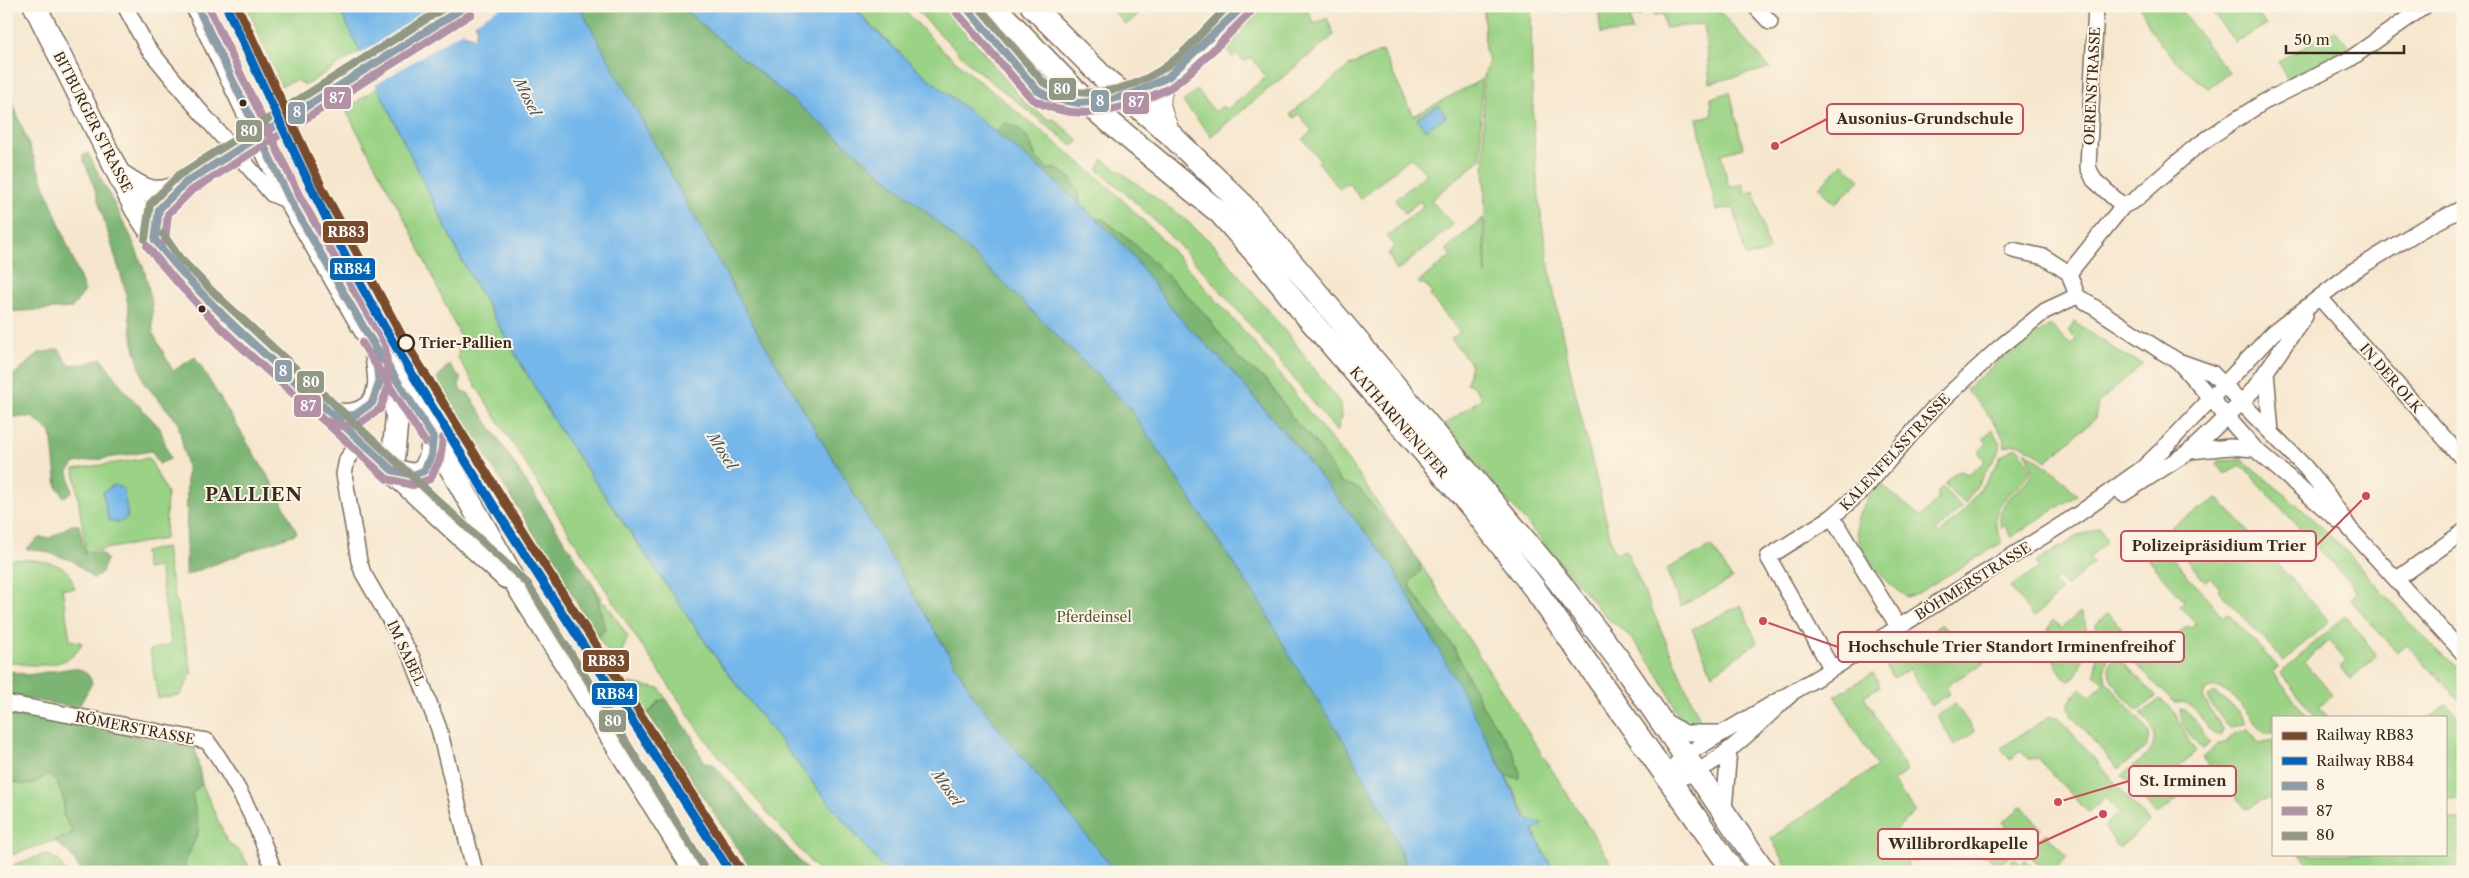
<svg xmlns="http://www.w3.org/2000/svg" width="2469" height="878" viewBox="0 0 2469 878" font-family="'Libre Caslon Text',serif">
  <rect width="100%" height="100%" fill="#fcf5e5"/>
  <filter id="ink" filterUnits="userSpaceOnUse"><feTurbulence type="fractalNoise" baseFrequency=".02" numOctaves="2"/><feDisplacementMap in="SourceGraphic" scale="10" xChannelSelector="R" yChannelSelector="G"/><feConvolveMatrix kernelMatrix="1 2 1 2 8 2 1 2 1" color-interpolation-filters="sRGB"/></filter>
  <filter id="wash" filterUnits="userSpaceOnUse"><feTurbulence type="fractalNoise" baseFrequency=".0096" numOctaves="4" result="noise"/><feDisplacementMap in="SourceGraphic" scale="20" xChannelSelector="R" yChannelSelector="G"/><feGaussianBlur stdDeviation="1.12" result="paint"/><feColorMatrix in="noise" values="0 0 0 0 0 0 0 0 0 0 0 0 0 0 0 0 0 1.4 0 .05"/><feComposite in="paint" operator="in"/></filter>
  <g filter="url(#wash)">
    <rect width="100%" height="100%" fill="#f6e6ce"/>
    <path fill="#9bd386" stroke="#6b7e52" d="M247,6h91l24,44 -56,35 -10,-5 -15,6z
      M853,6h48l35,38 37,32 132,107 53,52 93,104 104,131 37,54 -15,-13 -18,-22 -19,-7 -20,-33 -25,-28 -26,-38 -31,-25 -33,-44 -46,-47 -30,-28 -26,-20 -8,-1 -15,-14 -1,-15 -24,-20 -7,1 -12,-13 -7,-18 -30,-11 -4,6c-49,-40 -100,-81 -142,-128z
      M912,6h33l21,26 1,6 6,2 53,64 24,16 4,-1 25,22 -6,5 -100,-79z
      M1108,6h39l-21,19z
      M1265,6h41l8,18 13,-6 7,17 -123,101 -28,-34 14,-12 18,22 8,-6 3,4 40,-33 -15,-20 -7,5 -7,-8 -4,4 -10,-12z
      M1484,6h47c1,74 1,149 12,223 16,109 46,216 71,324l12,-3 75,172c-6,3 -12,6 -17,1 -10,-8 -8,-17 -14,-27 -15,-29 -36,-60 -63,-78l-163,-193 38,-27 -8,-11 -7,-4 4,-19 -20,-25 9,-7 -30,-36 2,-3 -8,-10 -3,2 -3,-3 33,-26 -5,-7 37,-31 3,57 -3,-195 6,-20 -4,-8z
      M1598,6h41l1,10 -10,1 2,14 -31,3z
      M1652,6h63l55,62 -60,15 -6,-59 -39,4 -2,-14 -10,1z
      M2141,6h37l51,67 -21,15c-28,-22 -57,-47 -67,-82z
      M2207,6h45l14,19 -31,17z
      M2335,31l14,16 -61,32 -10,-18z
      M1382,51l31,65 68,-36v79l-50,41 22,25 -56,46 -9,-17 6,-8 -8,-9 37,-31 -3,-5 -15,12 -10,-13 31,-26 -15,-17 -51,42 -10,-15 -3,-1 -7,6 -22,-27 2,-2 -17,-21 9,-8 -13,-17 -5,4 -4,-4 59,-48z
      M379,87l85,178 93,161 163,237 99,128 68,81h-68l-109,-126 -78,-115 -174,-273 2,-22 -50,-107 -65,-120z
      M1730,92l13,56 -22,6 8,33 14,-3 2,10 9,-3 15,60 -23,6 -12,-49 -18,2 -19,-92 15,-2 -1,-18z
      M1103,159l79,58 32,28 84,102 42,56 1,15 -4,14c-74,-91 -147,-187 -239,-262z
      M1843,163l17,17 -25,24 -16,-17z
      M2075,322l48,33 20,8 -45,40 -3,16 -49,42c-14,-9 -24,-23 -41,-14 -2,-21 -26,-42 -39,-58l69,-59 3,4 12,-9 21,20 5,-6 -8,-8z
      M1992,430l8,13v7l-35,54 -20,-19 8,-11 8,-3 8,4 16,-14 -7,-9 9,-9 -4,-5z
      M2014,448h5c3,6 10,14 10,21 0,21 -52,30 -26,73l-85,51 -11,4c-24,-17 -61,-51 -47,-85 4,-10 13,-20 19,-29l42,34 17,-18v-8l4,-4 20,20 -26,24 4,3 26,-26 25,-34 10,-18z
      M2025,451l32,23 20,21 -66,42 -6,-11 -4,2c-9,-42 49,-36 24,-77z
      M149,458l18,35 -2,46 -79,13 -12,-83z
      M2242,460c41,32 79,64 114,102 35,38 65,78 107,110v31l-56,-58 -10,8 -47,-54 8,-8 -117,-126 -17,9 -8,-11 3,-2z
      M2218,498l111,123 -45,40 -66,-71 2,-2 -10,-11 -5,4 -43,-49z
      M2100,527l7,15 -18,15 5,6 -27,23 -9,-8 -5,5 8,9 -27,25 -24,-30 29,-19 -3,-6 42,-26z
      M2148,533l7,4 68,80 5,-3 50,53 -6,5 36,45h-35v16h-9c-14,-12 -36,-58 -59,-42l-2,7 20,31 -2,7c-21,-3 -18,-37 -47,-34l-54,-53 -6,1 -16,-4 -2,-22 12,-11 28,31 -3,3 19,19 31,-28 -4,-5 8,-7 3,2 6,-5 -16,-17 5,-5 -55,-62 10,-5z
      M1712,546l20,33 -51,27 -15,-37z
      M166,547l3,22 23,104 -12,22 -22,3 -8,-48 21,-6 -12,-77 -13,2 -2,-17z
      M6,560c17,-1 42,-1 57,8 7,4 9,13 12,21l-13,-1 8,52 12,3c-10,27 -53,24 -76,18z
      M1420,563l197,309h-63l-21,-41 5,-4 -10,-8 -22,-43 12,2 -6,-29 -29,-42 -30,-61 -38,-51 -6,-13 11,-10z
      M595,588l6,8 -1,6 7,2 21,33 -12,28 -18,-28 7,-7z
      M1741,605l16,38 -45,31 -20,-45z
      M2080,612c13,15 4,53 -7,67l-5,2c-9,-7 -20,-31 -21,-42 0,-7 2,-13 6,-19l9,8z
      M2345,616l32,40 -27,23 -10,-12 6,-6 -17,-20 -25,21 28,32 -13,13 9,10h-12l-36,-44z
      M1940,624l47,37 -41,25 4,8 -19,12 -21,-37 -17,9 -7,-13 35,-21z
      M2097,652l11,6 -4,13 2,10 41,48 3,8 -3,10 -29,22 -46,-53c-7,-13 -1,-18 9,-28l9,9 14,-13 -9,-9z
      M2117,656l39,40 -18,15c-11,-13 -44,-39 -21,-55z
      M1873,673l7,13 -16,10 43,75 -14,10 22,30 -19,19 8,9 5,33h-119l-19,-34 106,-72 -42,-70z
      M628,683l32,6 6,10 -7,2 -11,13z
      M2215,693l21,16 10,14 -17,5 -20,-27 -1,-4z
      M2159,699c21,10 23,36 37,52l-24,23 5,6 -4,4 9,10 -25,21 -35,-40c13,-11 40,-25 31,-45 -2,-6 -8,-11 -12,-16z
      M1955,704l20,28 -21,13 -17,-30z
      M2444,705h3l16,17v78h-18v-83h-15z
      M2180,709c17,3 18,25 31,34l-8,6c-12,-9 -23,-26 -23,-40z
      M2050,716l8,1 91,105 -30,26 -15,-21 15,-15 -14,-14 -17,14 -51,-54 -9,1 -7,-9 -11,10 -9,-12z
      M2248,729l11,14 14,-3v58l-14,3 -13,8 -44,-51 15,-13 10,-3 6,-8z
      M8,741l-1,24 24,20 17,-10 9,7 7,20 -1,13 10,18c-21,10 -44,15 -67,24v-114z
      M202,784l25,57 15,13 10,18h-68l2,-12 13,-30 -7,-37z
      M2022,806l19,23 -13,11 -5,-6 -6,5 -14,-17z
      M2445,820h18v52h-148l-15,-18h145z
      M1998,827l14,16 -5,5 5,6 -15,13 -19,-22z
      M2046,833l21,24 -17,15h-6l-14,-17 6,-5 -4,-5z
      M46,854l12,6 7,12h-59v-5z
      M2015,858l5,6 6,-5 10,13h-34z"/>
    <path fill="#7cb573" stroke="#5c7048" d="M579,6h101l241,201 87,80 121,120 135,202 28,51 49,76 48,86 20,50h-293l-140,-172 -218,-367z
      M6,85l79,206 -13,17 -66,4z
      M1004,123c26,5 21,18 33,35 3,4 8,8 11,11 21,-2 30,18 32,35l-38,-34 -46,-36z
      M88,153l43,84 14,35 7,32 1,29 20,38 22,-14 80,131 22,45 -111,42 1,-108 -9,-45 -34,-39 -11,-40 -7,-51 -34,-112 -10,-24z
      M1095,218l7,1 27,20 30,28 46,47 33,44 31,25 26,38 24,26 21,35 19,6 18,23 16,13 27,39v9l-11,11 6,12 38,51 30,61 29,42 8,23 -1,6 -13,-2 -91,-170 -66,-93 -50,-63 -69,-81 -56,-57 -45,-61z
      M59,349l10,16 18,-1 14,-6 25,34 34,36 10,31 -11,5 -7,-13 -77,12 -7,8 4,21 -8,5 -7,-10 -6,-55 -19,-15h-26v-48l4,9 29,-25z
      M449,364l12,15 -2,7 2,5 7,2 10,15 117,180 10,42 -7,7 -161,-259z
      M71,525h8l6,29 15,-2 7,7 -5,13 -8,7 -21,-18 -30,-10 -17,-2 13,-11h11z
      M73,668c10,1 16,5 19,15l-14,25 -72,-13v-25l22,5z
      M666,699l28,40 2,8 9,16 8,1 96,108h-56l-105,-158 12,-13z
      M6,710l189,38 7,36 -10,9 7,37 -13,30 -2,12h-102l-13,-19 -14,-12 18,-9 -10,-17 1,-13 -7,-20 -9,-7c-14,8 -21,13 -36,6l-5,-16z"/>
    <path fill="#75b7ea" stroke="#587084" d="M338,6h112l14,28 11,4 2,-11 -8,-21h110l179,327 218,367 140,172h-229l-68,-81 -99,-128 -163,-237 -93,-161z
      M680,6h173l19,22 51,46 119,96 60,54 27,27 45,61 56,57 69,81 91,113 74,132 61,120 5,6 12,2 -1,3 -8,5 21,41h-145l-20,-50 -48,-86 -49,-76 -28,-51 -135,-202 -121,-120 -87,-80z
      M1439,105l7,12 -21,13 -8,-12z
      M114,485l9,3 5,29 -9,6 -11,-3 -5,-28z"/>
    <path fill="#f6e6ce" d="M436,6h17l12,24 -90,55 -15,-31z
      M466,6h37l-30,18z"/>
  </g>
  <g filter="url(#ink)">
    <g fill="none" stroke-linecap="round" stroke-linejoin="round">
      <defs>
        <path id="minor" d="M125,6l22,41 46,56 79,91 19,8
          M1755,6l15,16
          M2096,6l-8,161 6,13 29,26
          M2013,250l31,7 25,16
          M2069,273l8,23 84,55 17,10 34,12 12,12 80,81 21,25 25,38 113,124
          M2069,273l54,-67 12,-6 59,-52 35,-24 35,-22 86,-43 75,-53
          M2320,298l143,161
          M2179,362l76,87 84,72
          M2266,371l5,62
          M361,441l-14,18 -3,15 15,87 4,12 49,85 27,71 36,143
          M2190,451l40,-4 25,2
          M2123,494l67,-43 51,-48 12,-13 52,-74
          M1832,517l31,-27 70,-81 66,-61 46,-37 32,-15
          M2397,579l66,-47
          M1832,669l-64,-112 64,-40 67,111
          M1791,694c-22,20 -92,93 -122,83l6,-12 10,-10 147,-86 245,-154 66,-47 26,-25 104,-110 82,-63 64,-39 44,-23
          M6,703l201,38c30,40 51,84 67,131
          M1664,721l21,12h33
          M1724,810l5,-60"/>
        <path id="secondary" d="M1167,78c-12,26 -6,33 4,57
          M1125,98l42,-20 76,-72"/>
        <path id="primary" d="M35,6l101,203 35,54 33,34 302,280
          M197,6l94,196 84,145 58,90 87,153 176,282
          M965,6l73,85c18,11 36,16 57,12
          M994,6l94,98 132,109 39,44 40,50 176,204 59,77 200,284
          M1032,6l70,70 69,59 68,66 52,61 258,307 70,91 146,212
          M122,176c24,17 37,22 63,7
          M329,412c22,8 48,0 50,-27 1,-11 -2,-22 -3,-32
          M392,470l5,-54 -4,-37
          M392,470l21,5 11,-4 7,-15 2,-19"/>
      </defs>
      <use href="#minor" stroke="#7c6c5c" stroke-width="18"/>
      <use href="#secondary" stroke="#7c6c5c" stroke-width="22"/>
      <use href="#primary" stroke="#7c6c5c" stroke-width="25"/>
      <use href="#minor" stroke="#fff" stroke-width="15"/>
      <use href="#secondary" stroke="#fff" stroke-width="20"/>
      <use href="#primary" stroke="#fff" stroke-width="22"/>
      <defs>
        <path id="primary-bridge" d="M185,183l281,-177"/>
      </defs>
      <use href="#primary-bridge" stroke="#7c6c5c" stroke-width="25" stroke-linecap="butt"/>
      <use href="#primary-bridge" stroke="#fff" stroke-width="22"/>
      <defs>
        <path id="bus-1" d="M965,6l73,85 13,7 28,5 27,-2 28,-8 34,-16 75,-71
          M155,240c51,65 113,117 174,172l10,4 16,-1 17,-12 7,-19 -4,-37 -84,-145 -94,-196
          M155,240l4,-31 26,-26 281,-177
          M370,338l63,99
          M311,395l81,75 21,5 11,-4 7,-15 2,-19"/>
        <path id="bus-2" d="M957,13l75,86c39,22 79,15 118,-2 8,-4 17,-7 24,-12 28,-21 51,-48 76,-72
          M165,241l3,-27 23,-23 280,-177
          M147,246c51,66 114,119 176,174l15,6 19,-1 23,-16 9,-24 -4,-41 -85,-147 -92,-191
          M362,343l63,99
          M304,402l83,77 26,6 17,-6 10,-20 3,-21"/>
        <path id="bus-3" d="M978,6l66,77c37,18 83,9 117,-13 25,-17 46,-43 67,-64
          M163,234l16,23 32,33 316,293 177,284
          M145,239l5,-35 29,-29 268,-169"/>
      </defs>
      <use href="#bus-1" stroke="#fcf5e5" stroke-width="11"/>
      <use href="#bus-2" stroke="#fcf5e5" stroke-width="11"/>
      <use href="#bus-3" stroke="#fcf5e5" stroke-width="11"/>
      <use href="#bus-1" stroke="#8d9ea9" stroke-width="8"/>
      <use href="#bus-2" stroke="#b291a6" stroke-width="8"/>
      <use href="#bus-3" stroke="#919985" stroke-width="8"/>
      <defs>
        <path id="rail-1" d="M237,6l86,184 81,150 123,198 215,334"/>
        <path id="rail-2" d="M228,10c53,114 104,229 168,337 106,178 222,350 334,525"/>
      </defs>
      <use href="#rail-1" stroke="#fcf5e5" stroke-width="12"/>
      <use href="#rail-2" stroke="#fcf5e5" stroke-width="12"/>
      <use href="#rail-1" stroke="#7a4b2a" stroke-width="9"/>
      <use href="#rail-2" stroke="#0065bd" stroke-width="9"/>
    </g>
  </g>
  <g fill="#3b2a1e" stroke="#fcf5e5" stroke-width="2">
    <circle cx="243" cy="103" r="4.5"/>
    <circle cx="202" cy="309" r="4.5"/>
  </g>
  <circle fill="#fcf5e5" stroke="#3b2a1e" stroke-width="2.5" cx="406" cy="343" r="8"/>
  <g text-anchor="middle" stroke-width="4" stroke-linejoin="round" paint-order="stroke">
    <g font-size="14" fill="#3b2a1e" stroke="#fcf5e5">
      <text transform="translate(2092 86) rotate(-87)" y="5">OERENSTRASSE</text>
      <text transform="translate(93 122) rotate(63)" y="5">BITBURGER STRASSE</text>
      <text transform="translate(2391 378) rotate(49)" y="5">IN DER OLK</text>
      <text transform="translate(1399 422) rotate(49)" y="5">KATHARINENUFER</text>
      <text transform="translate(1895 452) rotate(-47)" y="5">KALENFELSSTRASSE</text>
      <text transform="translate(1973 581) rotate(-32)" y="5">BÖHMERSTRASSE</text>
      <text transform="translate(406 653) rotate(65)" y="5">IM SABEL</text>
      <text transform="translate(135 728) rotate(11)" y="5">RÖMERSTRASSE</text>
    </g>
    <g font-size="14" font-weight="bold" fill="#3b2a1e" stroke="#fcf5e5" text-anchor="start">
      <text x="419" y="348">Trier-Pallien</text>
    </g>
    <g font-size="14" fill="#535438" stroke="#fcf5e5">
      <text x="1094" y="622">Pferdeinsel</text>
    </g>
    <g font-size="15" font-style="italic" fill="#4c545b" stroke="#fcf5e5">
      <text transform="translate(527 97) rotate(63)" y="5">Mosel</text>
      <text transform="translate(722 451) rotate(58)" y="5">Mosel</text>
      <text transform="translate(947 788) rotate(55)" y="5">Mosel</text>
    </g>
    <g font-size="19" font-weight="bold" letter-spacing="1" fill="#3b2a1e" stroke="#fcf5e5">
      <text x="254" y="501">PALLIEN</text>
    </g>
  </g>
  <path fill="none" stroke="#d1495b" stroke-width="2" d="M1775 146L1827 119M2366 496L2316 546M1763 621L1838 647M2058 802L2129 781M2103 814L2038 844"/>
  <g fill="#d1495b" stroke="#fcf5e5" stroke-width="2">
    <circle cx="1775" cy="146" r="5"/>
    <circle cx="2366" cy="496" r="5"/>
    <circle cx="1763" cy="621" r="5"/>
    <circle cx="2058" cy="802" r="5"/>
    <circle cx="2103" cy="814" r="5"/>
  </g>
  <g fill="#fcf5e5" stroke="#d1495b" stroke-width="2">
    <rect x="1827" y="104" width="196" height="30" rx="5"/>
    <rect x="2121" y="531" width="195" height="30" rx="5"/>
    <rect x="1838" y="632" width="346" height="30" rx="5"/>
    <rect x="2129" y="766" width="107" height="30" rx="5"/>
    <rect x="1878" y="829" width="160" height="30" rx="5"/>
  </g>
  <g font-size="15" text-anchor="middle" font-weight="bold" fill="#3b2a1e">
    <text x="1925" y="124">Ausonius-Grundschule</text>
    <text x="2219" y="551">Polizeipräsidium Trier</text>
    <text x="2011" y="652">Hochschule Trier Standort Irminenfreihof</text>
    <text x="2183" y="786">St. Irminen</text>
    <text x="1958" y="849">Willibrordkapelle</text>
  </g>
  <g stroke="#fcf5e5" stroke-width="2">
    <rect x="1048" y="77" width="29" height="24" rx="5" fill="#919985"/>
    <rect x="323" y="86" width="29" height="24" rx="5" fill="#b291a6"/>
    <rect x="1090" y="89" width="20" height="24" rx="5" fill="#8d9ea9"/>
    <rect x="1122" y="91" width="28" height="24" rx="5" fill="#b291a6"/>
    <rect x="287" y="101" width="19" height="24" rx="5" fill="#8d9ea9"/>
    <rect x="235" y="119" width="28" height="24" rx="5" fill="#919985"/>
    <rect x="322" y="220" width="47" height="24" rx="5" fill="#7a4b2a"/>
    <rect x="329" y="257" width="47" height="24" rx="5" fill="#0065bd"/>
    <rect x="274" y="359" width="19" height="24" rx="5" fill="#8d9ea9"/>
    <rect x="296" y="370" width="29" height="24" rx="5" fill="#919985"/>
    <rect x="293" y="394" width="29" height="24" rx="5" fill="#b291a6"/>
    <rect x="582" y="649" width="48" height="24" rx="5" fill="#7a4b2a"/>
    <rect x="591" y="682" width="47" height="24" rx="5" fill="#0065bd"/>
    <rect x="598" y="709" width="29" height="24" rx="5" fill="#919985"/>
  </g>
  <g font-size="14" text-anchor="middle" font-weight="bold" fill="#fff">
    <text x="1062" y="94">80</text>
    <text x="337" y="103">87</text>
    <text x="1100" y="106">8</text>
    <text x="1136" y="107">87</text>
    <text x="297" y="117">8</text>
    <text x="249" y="136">80</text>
    <text x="346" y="237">RB83</text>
    <text x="352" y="274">RB84</text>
    <text x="283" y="376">8</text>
    <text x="311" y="387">80</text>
    <text x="308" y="411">87</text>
    <text x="606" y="666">RB83</text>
    <text x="615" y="699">RB84</text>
    <text x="613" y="726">80</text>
  </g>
  <rect width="2469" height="878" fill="none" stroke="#fcf5e5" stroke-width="25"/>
  <rect x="2272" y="716" width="175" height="140" fill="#fcf5e5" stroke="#afa495"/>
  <rect x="2282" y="732" width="25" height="8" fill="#7a4b2a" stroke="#afa495"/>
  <text x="2316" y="740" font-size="15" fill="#3b2a1e">Railway RB83</text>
  <rect x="2282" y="757" width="25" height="8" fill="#0065bd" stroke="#afa495"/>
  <text x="2316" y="766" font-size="15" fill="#3b2a1e">Railway RB84</text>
  <rect x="2282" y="782" width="25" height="8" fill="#8d9ea9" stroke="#afa495"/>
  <text x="2316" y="790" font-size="15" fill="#3b2a1e">8</text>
  <rect x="2282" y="807" width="25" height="8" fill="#b291a6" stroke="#afa495"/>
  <text x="2316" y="816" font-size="15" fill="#3b2a1e">87</text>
  <rect x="2282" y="832" width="25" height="8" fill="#919985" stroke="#afa495"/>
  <text x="2316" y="840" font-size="15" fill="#3b2a1e">80</text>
  <path d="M2286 45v8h118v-8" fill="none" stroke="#3b2a1e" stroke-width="2.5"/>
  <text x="2294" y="45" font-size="15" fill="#3b2a1e" stroke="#fcf5e5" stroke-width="4" paint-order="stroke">50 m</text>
</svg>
